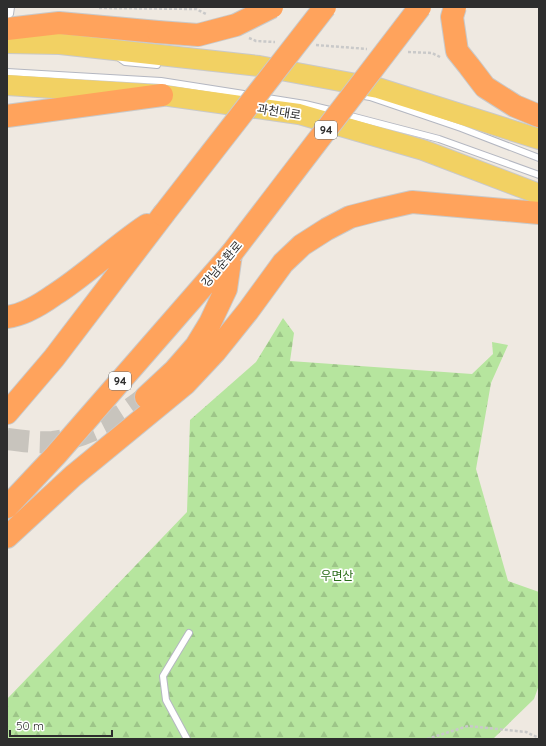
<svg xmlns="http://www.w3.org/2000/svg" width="546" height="746" viewBox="0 0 546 746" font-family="Quicksand,'Noto Sans KR',sans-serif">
  <defs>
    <pattern id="forest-firs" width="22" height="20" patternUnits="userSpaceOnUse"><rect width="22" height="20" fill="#b6e59e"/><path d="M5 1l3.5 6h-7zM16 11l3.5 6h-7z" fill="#9dc588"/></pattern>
  </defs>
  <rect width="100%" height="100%" fill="#efe9e1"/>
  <path fill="url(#forest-firs)" d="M283,318l11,15 -4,28 182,13 21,-20 -1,-12 16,3 -17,38 -15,86 32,112 31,11v93l-5,14 -41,40h-486v-40l180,-187 3,-92 66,-58z"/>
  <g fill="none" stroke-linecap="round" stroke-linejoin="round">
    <path stroke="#c8c4bd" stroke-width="22" stroke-dasharray="22 11" stroke-linecap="butt" d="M7,439c15,2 31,4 46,3 34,-5 66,-23 93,-45"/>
    <defs>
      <path id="lane" d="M7,15l3,-1 1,-7
        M118,57l7,5 32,3
        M7,72l154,9 89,14
        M358,95l12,2 91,31 78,30
        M261,97l44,7 29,7
        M343,114l96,25 100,36
        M187,739l-21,-39 -3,-24 26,-43"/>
      <path id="primary" d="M7,43l53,1 199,22 119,22 161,51
        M7,85l155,10 137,19 124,36 116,44"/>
      <path id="highway" d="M7,29l52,-6 99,9
        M7,116l155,-21
        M7,317c17,-2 33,-12 47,-22 33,-21 61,-49 93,-70
        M146,397l29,-27 21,-24 14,-23 16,-34 5,-35
        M7,413l47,-55 109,-143
        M7,507l48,-51 176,-202
        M7,537l66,-61 112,-92 30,-32 33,-41 35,-48 19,-18 25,-16 23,-12 27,-7 35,-8 127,11"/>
    </defs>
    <use href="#lane" stroke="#b4b7c1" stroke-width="8"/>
    <use href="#primary" stroke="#c9c9c9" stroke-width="22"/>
    <use href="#highway" stroke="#c9c9c9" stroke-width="24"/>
    <path stroke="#c9c9c9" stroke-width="2.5" stroke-dasharray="3 2" stroke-linecap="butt" d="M99,8l97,1 10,5
      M249,38l7,3 19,1
      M316,45l51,4
      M408,52l24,1 8,4
      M427,739l41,-13 58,6 13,6"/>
    <use href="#lane" stroke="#fff" stroke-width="6"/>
    <use href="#primary" stroke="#f2d163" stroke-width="20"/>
    <use href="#highway" stroke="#ffa35c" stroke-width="22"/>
    <defs>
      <path id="highway-bridge" d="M455,7l-3,10 5,34 12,15 16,21 30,19 24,10
        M158,32l40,3 38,-10 36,-18
        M163,215l162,-208
        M231,254l189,-247"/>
    </defs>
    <use href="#highway-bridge" stroke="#c9c9c9" stroke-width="24" stroke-linecap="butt"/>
    <use href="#highway-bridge" stroke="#ffa35c" stroke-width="22"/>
  </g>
  <g text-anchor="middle" stroke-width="3.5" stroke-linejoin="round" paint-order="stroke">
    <g fill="#fff" stroke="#6d6d6d" stroke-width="1">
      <rect x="315" y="121" width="22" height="18" rx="3"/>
      <rect x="109" y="372" width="22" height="18" rx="3"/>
    </g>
    <g font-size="11" font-weight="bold" fill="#2e2e2e">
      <text x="326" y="134">94</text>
      <text x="120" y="385">94</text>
    </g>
    <g font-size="12" fill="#2e2e2e" stroke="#fff">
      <text transform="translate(279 112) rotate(9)" y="4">과천대로</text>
      <text transform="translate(222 264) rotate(-50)" y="4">강남순환로</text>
    </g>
    <g font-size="12" fill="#2c6e1b" stroke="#fff">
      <text x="337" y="580">우면산</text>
    </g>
  </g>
  <rect width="546" height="746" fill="none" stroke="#2e2e2e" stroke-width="16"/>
  <path d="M10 730v6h102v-6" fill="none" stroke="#2e2e2e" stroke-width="2"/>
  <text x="16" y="730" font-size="12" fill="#2e2e2e" stroke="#ffffff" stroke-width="3" paint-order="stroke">50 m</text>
</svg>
